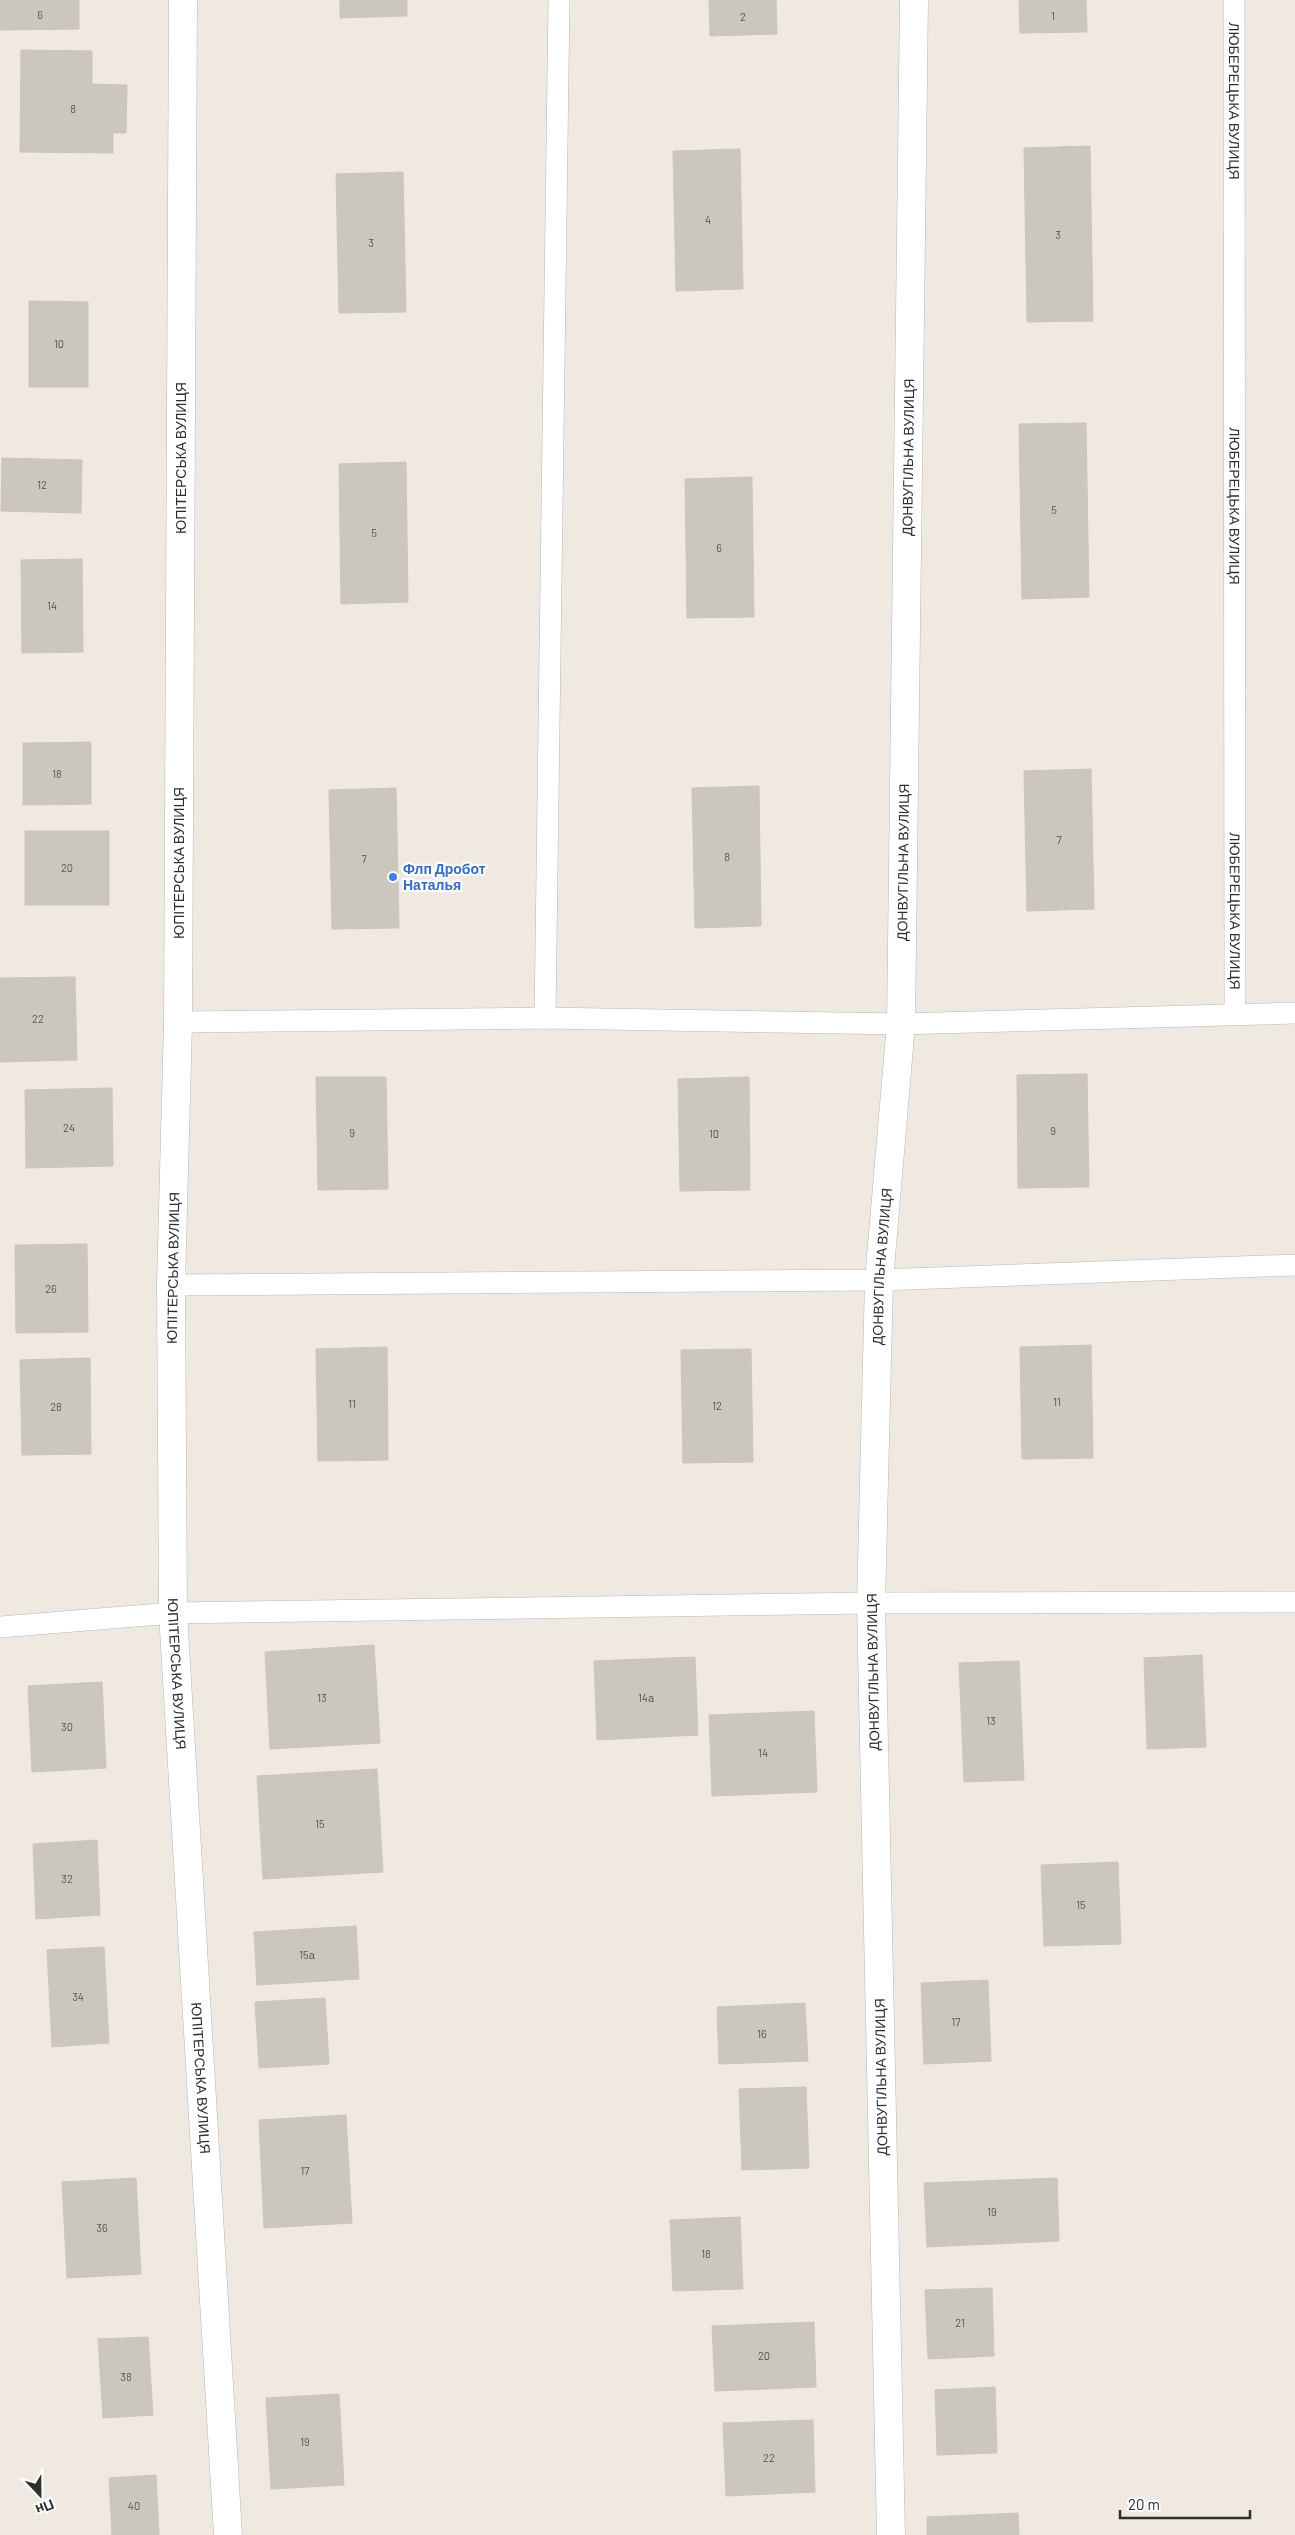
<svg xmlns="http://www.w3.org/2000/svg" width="1295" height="2535" viewBox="0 0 1295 2535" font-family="Barlow,sans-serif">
  <rect width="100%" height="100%" fill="#efe9e1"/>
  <path fill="#cbc7bf" stroke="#cbc5ba" d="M0,0h79v29l-79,1z
    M340,0h67v16l-67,2z
    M709,0h67l1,34 -67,2z
    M1019,0h67l1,32 -67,1z
    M21,50l71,1v33l35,1 -1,48h-13v20l-93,-1z
    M1090,146l3,175 -66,1 -3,-174z
    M740,149l3,140 -67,2 -3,-140z
    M403,172l3,140 -67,1 -3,-139z
    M29,301l59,1v85h-59z
    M1086,423l3,174 -67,2 -3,-175z
    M2,458l80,2 -1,53 -80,-2z
    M406,462l2,140 -67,2 -2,-140z
    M752,477l2,140 -67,1 -2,-139z
    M82,559l1,93 -61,1 -1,-93z
    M91,742v62l-68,1v-62z
    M1091,769l3,140 -67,2 -3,-140z
    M759,786l2,140 -66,2 -3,-140z
    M396,788l3,140 -67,1 -3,-139z
    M25,831h84v74h-84z
    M75,977l2,83 -77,2v-84z
    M1087,1074l2,113 -71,1 -1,-113z
    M316,1077h70l2,112 -70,1z
    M749,1077l1,113 -70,1 -2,-112z
    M112,1088l1,78 -87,2 -1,-78z
    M87,1244l1,88 -72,1 -1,-88z
    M1091,1345l2,113 -71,1 -2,-112z
    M387,1347l1,113 -70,1 -2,-112z
    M751,1349l2,113 -70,1 -2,-113z
    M90,1358l1,96 -69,1 -2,-95z
    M374,1645l6,98 -110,6 -5,-97z
    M1202,1655l4,92 -59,2 -3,-91z
    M695,1657l3,78 -101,5 -3,-79z
    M1019,1661l5,119 -60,2 -5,-119z
    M102,1682l4,86 -74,4 -4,-86z
    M814,1711l3,81 -105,4 -3,-81z
    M377,1769l6,103 -120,7 -6,-103z
    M97,1840l3,75 -64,4 -3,-75z
    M1118,1862l3,82 -77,2 -3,-81z
    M356,1926l3,53 -102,6 -3,-53z
    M104,1947l5,96 -57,4 -5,-97z
    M988,1980l3,81 -67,3 -3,-81z
    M325,1998l4,66 -70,4 -4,-66z
    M805,2003l3,58 -89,3 -2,-57z
    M806,2087l3,81 -67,2 -3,-81z
    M346,2115l6,108 -88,5 -5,-108z
    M136,2178l5,96 -74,4 -5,-96z
    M1057,2178l2,63 -132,6 -3,-64z
    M740,2217l3,72 -70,2 -3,-71z
    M992,2288l2,68 -66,3 -3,-69z
    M814,2322l2,65 -101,4 -3,-65z
    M148,2337l5,78 -50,3 -5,-79z
    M995,2387l2,66 -60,2 -2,-65z
    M339,2394l5,91 -73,4 -5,-91z
    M813,2420l2,72 -89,4 -3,-73z
    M156,2475l3,60h-47l-3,-57z
    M1018,2513l1,22h-92v-18z"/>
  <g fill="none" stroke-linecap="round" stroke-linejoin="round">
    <defs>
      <g id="lane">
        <path id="s1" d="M1234,0l1,1013"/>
        <path d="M545,1018l14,-1018"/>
        <path d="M178,1022l367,-4 356,6 394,-11"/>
        <path d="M171,1285l708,-5 416,-15"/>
        <path d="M0,1627l173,-14 698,-10 424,-1"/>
      </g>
      <g id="street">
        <path id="s2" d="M183,0l-5,1022 -7,263 2,328 55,922"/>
        <path id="s3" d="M891,2535l-20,-932 8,-323 22,-256 13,-1024"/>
      </g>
    </defs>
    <use href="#lane" stroke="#b4b7c1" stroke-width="22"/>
    <use href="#street" stroke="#b4b7c1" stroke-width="29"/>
    <use href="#lane" stroke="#fff" stroke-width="21"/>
    <use href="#street" stroke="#fff" stroke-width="28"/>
  </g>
  <circle fill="#3f7fe0" stroke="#fff" stroke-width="2" cx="393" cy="877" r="5"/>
  <g text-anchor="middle" stroke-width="4.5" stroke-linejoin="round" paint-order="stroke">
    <g font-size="11" fill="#555452">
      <text x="40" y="19">6</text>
      <text x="1053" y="20">1</text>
      <text x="743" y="21">2</text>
      <text x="73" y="113">8</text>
      <text x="708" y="224">4</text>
      <text x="1058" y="239">3</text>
      <text x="371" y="247">3</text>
      <text x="59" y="348">10</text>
      <text x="42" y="489">12</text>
      <text x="1054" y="514">5</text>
      <text x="374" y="537">5</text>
      <text x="719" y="552">6</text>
      <text x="52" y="610">14</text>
      <text x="57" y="778">18</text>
      <text x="1059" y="844">7</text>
      <text x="727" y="861">8</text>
      <text x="364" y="863">7</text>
      <text x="67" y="872">20</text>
      <text x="38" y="1023">22</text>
      <text x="69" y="1132">24</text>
      <text x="1053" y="1135">9</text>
      <text x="352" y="1137">9</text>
      <text x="714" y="1138">10</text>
      <text x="51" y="1293">26</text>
      <text x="1057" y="1406">11</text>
      <text x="352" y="1408">11</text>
      <text x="717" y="1410">12</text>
      <text x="56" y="1411">28</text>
      <text x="322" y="1702">13</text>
      <text x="646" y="1702">14а</text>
      <text x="991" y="1725">13</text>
      <text x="67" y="1731">30</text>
      <text x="763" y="1757">14</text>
      <text x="320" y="1828">15</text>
      <text x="67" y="1883">32</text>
      <text x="1081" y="1909">15</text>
      <text x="307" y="1959">15а</text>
      <text x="78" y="2001">34</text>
      <text x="956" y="2026">17</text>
      <text x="762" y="2038">16</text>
      <text x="305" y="2175">17</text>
      <text x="992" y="2216">19</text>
      <text x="102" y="2232">36</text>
      <text x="706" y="2258">18</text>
      <text x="960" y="2327">21</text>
      <text x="764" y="2360">20</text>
      <text x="126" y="2381">38</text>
      <text x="305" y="2446">19</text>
      <text x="769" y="2462">22</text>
      <text x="134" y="2510">40</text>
    </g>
    <g font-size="14" fill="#2e2e2e" stroke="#fff">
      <text dy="5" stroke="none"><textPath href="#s1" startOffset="101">ЛЮБЕРЕЦЬКА ВУЛИЦЯ</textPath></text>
      <text transform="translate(181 458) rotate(-90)" y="5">ЮПІТЕРСЬКА ВУЛИЦЯ</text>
      <text dy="5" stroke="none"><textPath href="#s3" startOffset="2079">ДОНВУГІЛЬНА ВУЛИЦЯ</textPath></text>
      <text dy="5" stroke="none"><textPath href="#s1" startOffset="506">ЛЮБЕРЕЦЬКА ВУЛИЦЯ</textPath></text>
      <text transform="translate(179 863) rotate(-90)" y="5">ЮПІТЕРСЬКА ВУЛИЦЯ</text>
      <text dy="5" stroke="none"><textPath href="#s3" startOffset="1674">ДОНВУГІЛЬНА ВУЛИЦЯ</textPath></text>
      <text dy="5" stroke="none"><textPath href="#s1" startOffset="911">ЛЮБЕРЕЦЬКА ВУЛИЦЯ</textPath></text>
      <text dy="5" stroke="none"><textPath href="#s3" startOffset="1269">ДОНВУГІЛЬНА ВУЛИЦЯ</textPath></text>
      <text transform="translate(173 1268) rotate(-89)" y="5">ЮПІТЕРСЬКА ВУЛИЦЯ</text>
      <text transform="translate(873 1672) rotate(-91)" y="5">ДОНВУГІЛЬНА ВУЛИЦЯ</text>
      <text dy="5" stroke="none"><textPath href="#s2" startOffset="1674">ЮПІТЕРСЬКА ВУЛИЦЯ</textPath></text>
      <text dy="5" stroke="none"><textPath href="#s2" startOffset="2079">ЮПІТЕРСЬКА ВУЛИЦЯ</textPath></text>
      <text transform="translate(881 2077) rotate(-91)" y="5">ДОНВУГІЛЬНА ВУЛИЦЯ</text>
    </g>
    <g font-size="14" font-weight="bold" fill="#366cbe" stroke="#fff" text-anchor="start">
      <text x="403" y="874">Флп Дробот<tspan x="403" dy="16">Наталья</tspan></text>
    </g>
  </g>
  <g transform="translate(40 2495) rotate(158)" stroke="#ffffff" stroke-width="4" paint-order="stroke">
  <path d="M0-4L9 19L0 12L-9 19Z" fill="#2e2e2e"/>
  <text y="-8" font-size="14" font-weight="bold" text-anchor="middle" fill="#2e2e2e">Пн</text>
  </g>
  <path d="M1120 2510v8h130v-8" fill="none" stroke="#2e2e2e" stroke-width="2.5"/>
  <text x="1128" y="2510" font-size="15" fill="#2e2e2e" stroke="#ffffff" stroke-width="4" paint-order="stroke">20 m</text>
</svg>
